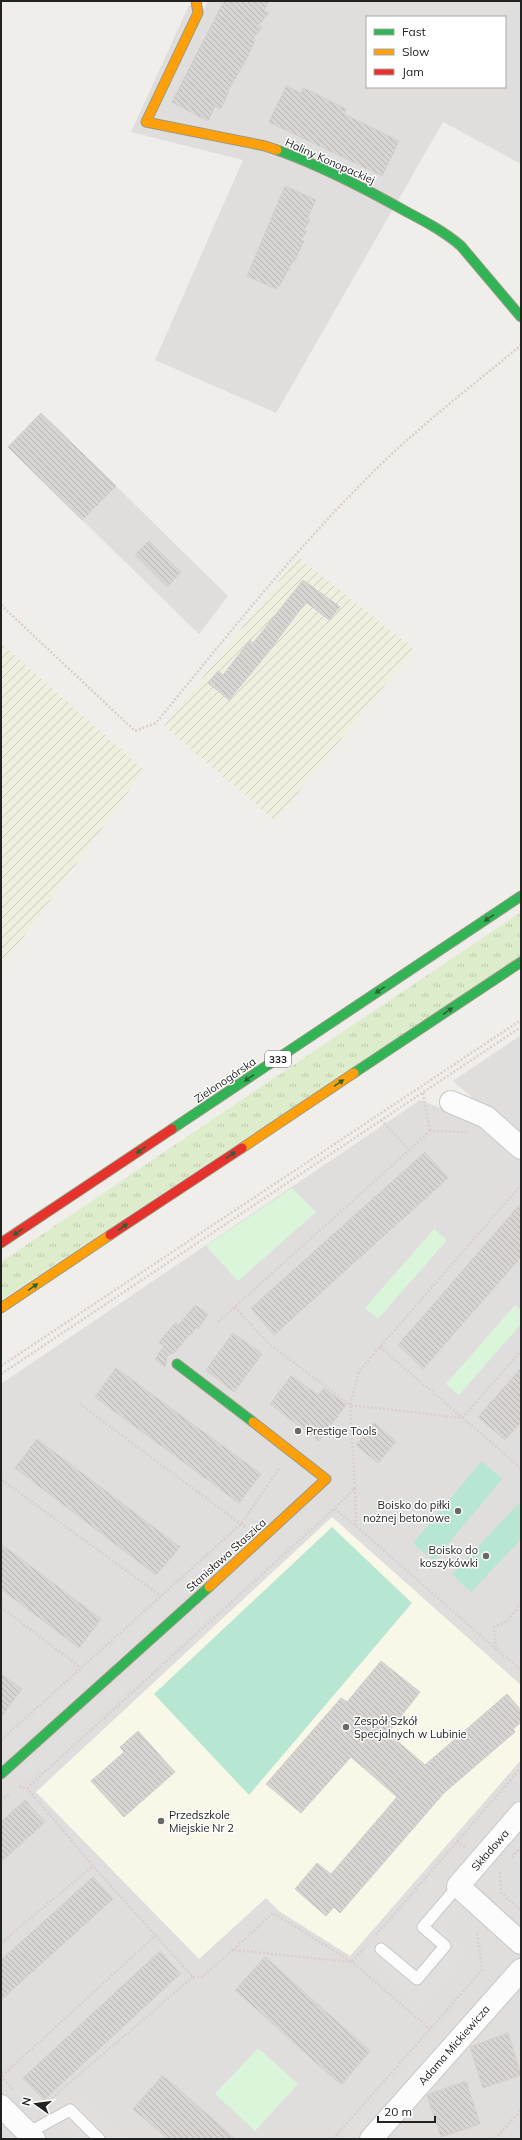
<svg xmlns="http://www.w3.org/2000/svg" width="522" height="2140" viewBox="0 0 522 2140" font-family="Mulish,sans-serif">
  <defs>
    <pattern id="farmland-furrows" width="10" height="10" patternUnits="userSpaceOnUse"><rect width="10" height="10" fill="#efefdf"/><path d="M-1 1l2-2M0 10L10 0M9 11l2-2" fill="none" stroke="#cdcdbf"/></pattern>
    <pattern id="grass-tufts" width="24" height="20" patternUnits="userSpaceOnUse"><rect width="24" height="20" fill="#ddeccb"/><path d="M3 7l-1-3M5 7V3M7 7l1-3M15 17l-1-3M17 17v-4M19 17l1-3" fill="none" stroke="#bdcaae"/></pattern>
    <pattern id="building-back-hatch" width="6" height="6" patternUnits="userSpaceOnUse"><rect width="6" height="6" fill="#d7d4d2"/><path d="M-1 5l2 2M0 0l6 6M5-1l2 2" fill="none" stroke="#b8b6b4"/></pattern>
  </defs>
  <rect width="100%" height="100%" fill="#f0eeeb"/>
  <path fill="#dfdedc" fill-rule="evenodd" d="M208,1h313v163l-78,-42 -167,291 -121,-53 88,-200 -112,-28 58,-127 16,3zM367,17h138v70h-138z
    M116,486l112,110 -29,38 -117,-114z
    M521,1035v105l-68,-59z
    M420,1100l63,25 38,34v980h-520v-755z"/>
  <path fill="#f8f7e8" d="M332,1517l189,168v75l-171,196 -71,-45 -13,-13 -67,61 -163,-167z"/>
  <path fill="url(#farmland-furrows)" d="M298,557l116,92 -139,172 -111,-95z
    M1,643l143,127 -143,198z"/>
  <path fill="url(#grass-tufts)" d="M521,912v44l-520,344v-38z"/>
  <path fill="#daf5da" d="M292,1188l24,24 -78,69 -32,-35z
    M434,1229l13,11 -69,79 -13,-11z
    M515,1305l6,5v14l-62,71 -13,-11z
    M258,2048l40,36 -43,47 -40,-37z"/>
  <path fill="#b7e6d2" d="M482,1461l20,18 -68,82 -21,-18z
    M521,1501v38l-50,53 -19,-18z
    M332,1527l80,76 -163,192 -95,-101z"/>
  <path fill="#e0dfde" d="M312,1506l9,9 -133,121 -163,144 -8,-9z
    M232,1537l8,9 -140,127 -8,-9z
    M82,1673l8,9 -84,75 -5,-5v-6z
    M432,1877l31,29 -19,22 26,23 -49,54 -58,-51z
    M458,2008l16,15 -103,116h-28z
    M79,2092l50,47h-55l-27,-26 18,-10z"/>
  <path fill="url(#building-back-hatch)" stroke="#d3d0cc" d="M224,1h45l-5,9 5,3 -11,12 4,2 -9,12 2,1 -8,18 -18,31 -4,12 -5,8 -5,-3 -7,15 -36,-19z
    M286,86l15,7 2,-5 7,3 36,18 -2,5 55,27 -17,35 -113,-54z
    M285,186l31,14 -9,19 3,1 -6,10 3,1 -6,9 3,1 -10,21 -1,-1 -13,24 -4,4 -29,-13z
    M41,413l75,73 -34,34 -74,-73z
    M149,541l32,31 -14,15 -32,-32z
    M303,580l37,27 -11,13 -23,-18 -39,52 -38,46 -21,-17 10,-12 5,4 27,-35 3,3z
    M425,1152l23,26 -174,157 -23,-27z
    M521,1203v54l-98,112 -25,-24z
    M195,1305l13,9 -10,15 -2,-2 -4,7h-2l-15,18 -8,4 -2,11 -10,-8 9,-13 -5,-4 17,-20 2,4z
    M233,1333l29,21 -28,38 -28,-22z
    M116,1368l145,106 -22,29 -144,-106z
    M521,1368v54l-16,18 -27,-23z
    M291,1376l27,19 6,-7 22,17 -27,36 -49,-37z
    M374,1423l22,18 -18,22 -22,-18z
    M37,1439l143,108 -24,28 -141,-107z
    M1,1544l100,75 -22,29 -78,-59z
    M381,1661l39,31 -32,41 37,32 82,-71 14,16v12l-8,7 2,3 -71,61 -104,120 -6,-6 -8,9 -31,-27 22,-26 14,11 66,-77 -46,-40 -50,56 -35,-29 75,-86 6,4z
    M1,1674l21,15 -21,28z
    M138,1731l37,41 -51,45 -33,-36 33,-29 -4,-5z
    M25,1800l20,22 -44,40v-40z
    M93,1877l20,22 -112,101v-40z
    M160,1951l20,23 -136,126 -21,-22z
    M265,1957l105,94 -29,34 -106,-95z
    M508,2033l13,42 -38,13 -13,-41z
    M162,2076l10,7 63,56h-67l-35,-30z
    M466,2081l14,43 -39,13 -14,-42z"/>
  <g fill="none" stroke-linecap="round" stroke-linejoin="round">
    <defs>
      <path id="lane" d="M381,1949l36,30 28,-33 -22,-19 35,-41
        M28,2133l42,-23 29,29"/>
      <path id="street" d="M451,1102l35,15 35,31
        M521,1813l-63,73 63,57
        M1,2106l33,33
        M371,2139l150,-169"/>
      <path id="fast" d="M277,150c45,16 89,39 130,62 19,10 38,20 54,34l60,71
        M354,1073l167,-111
        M172,1129l349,-233
        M177,1364l76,58
        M1,1774l208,-187"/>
      <path id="slow" d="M196,1l2,12 -52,109 119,24 12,4
        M242,1148l112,-75
        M1,1308l109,-73
        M209,1587l117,-108 -73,-57"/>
      <path id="jam" d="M110,1235l132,-87
        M1,1243l171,-114"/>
    </defs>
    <use href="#lane" stroke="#c9c8c7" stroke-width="13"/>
    <use href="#street" stroke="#c9c8c7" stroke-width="24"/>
    <use href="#fast" stroke="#999a82" stroke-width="11"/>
    <use href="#slow" stroke="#999a82" stroke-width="11"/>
    <use href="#jam" stroke="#999a82" stroke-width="11"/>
    <path stroke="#dccecd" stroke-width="2.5" stroke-dasharray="2 2" stroke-linecap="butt" d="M1,605l134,126 21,-8c70,-86 138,-172 216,-250 46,-46 99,-86 149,-128
      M423,1093l7,38
      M381,1120l28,30 21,-19 37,1
      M235,1307l33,36 82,62 9,-34 162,-186
      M218,1322l191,-172
      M380,1347l141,121
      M1,1366l520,-346
      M1,1374l520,-347
      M80,1404l166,124
      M2,1480l159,116
      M355,1488l1,37
      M521,1603l-14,18 -13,6 2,22 25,21
      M1,1607l80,61
      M496,1649l-140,-123 -22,-17 21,-21 -5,-83 112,13 59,-67
      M1,1740l240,-216 38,-55
      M19,1786l8,2 66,78 100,111 -153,131
      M27,1788l307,-279
      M1,1801l8,-7
      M457,1841l8,6
      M512,1857l9,-10
      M500,1872l1,21 20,17
      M376,1935l145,-167
      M1,1943l92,-77
      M233,1950l40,-37 79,49 14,-16
      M193,1977h9l31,-27 119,12 78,67
      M1,2076l12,13
      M2,2076l154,-141
      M333,2139l149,-169 -5,-38
      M495,2139l26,-29"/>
    <use href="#lane" stroke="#fdfcfc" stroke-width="11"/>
    <use href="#street" stroke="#fdfcfc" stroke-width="22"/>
    <use href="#fast" stroke="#30b455" stroke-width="9"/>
    <use href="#slow" stroke="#ff9f0a" stroke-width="9"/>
    <use href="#jam" stroke="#e5322d" stroke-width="9"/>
  </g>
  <defs><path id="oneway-solid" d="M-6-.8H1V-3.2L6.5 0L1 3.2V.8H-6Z"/></defs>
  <g fill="#286439">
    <use href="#oneway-solid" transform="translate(489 918) rotate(146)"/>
    <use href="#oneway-solid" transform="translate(380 990) rotate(146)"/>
    <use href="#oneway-solid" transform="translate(448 1011) rotate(-34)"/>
    <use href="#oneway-solid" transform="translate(249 1078) rotate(146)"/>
    <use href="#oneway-solid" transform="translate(339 1083) rotate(-34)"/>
    <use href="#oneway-solid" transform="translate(141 1150) rotate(146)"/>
    <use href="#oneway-solid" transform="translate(231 1155) rotate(-34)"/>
    <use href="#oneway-solid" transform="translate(123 1227) rotate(-34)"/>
    <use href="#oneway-solid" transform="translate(18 1232) rotate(146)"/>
    <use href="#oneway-solid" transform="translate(33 1287) rotate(-34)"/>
  </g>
  <g fill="#6a6968" stroke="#fff" stroke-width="1.5">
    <circle cx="298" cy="1431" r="4"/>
    <circle cx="458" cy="1511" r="4"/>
    <circle cx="486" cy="1556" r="4"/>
    <circle cx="346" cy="1727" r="4"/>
    <circle cx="161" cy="1821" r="4"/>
  </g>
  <g text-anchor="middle" stroke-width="3" stroke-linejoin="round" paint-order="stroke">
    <rect fill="#fff" stroke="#646464" stroke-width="1" x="265" y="1051" width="26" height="16" rx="3"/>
    <g font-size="10" font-weight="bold" fill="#222">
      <text x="278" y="1063">333</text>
    </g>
    <g font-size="11" fill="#222" stroke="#fff">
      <text transform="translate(330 161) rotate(24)" y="4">Haliny Konopackiej</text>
      <text transform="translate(225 1080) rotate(-34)" y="4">Zielonogórska</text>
      <text transform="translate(226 1555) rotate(-42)" y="4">Stanisława Staszica</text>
      <text transform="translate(490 1850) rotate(-49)" y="4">Składowa</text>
      <text transform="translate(454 2045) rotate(-49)" y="4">Adama Mickiewicza</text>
    </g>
    <g font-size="11" fill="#222" stroke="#fff" text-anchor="start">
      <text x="306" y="1435">Prestige Tools</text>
      <text x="450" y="1509" text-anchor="end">Boisko do piłki<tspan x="450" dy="13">nożnej betonowe</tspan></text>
      <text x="478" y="1554" text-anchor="end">Boisko do<tspan x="478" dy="13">koszykówki</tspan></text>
      <text x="354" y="1725">Zespół Szkół<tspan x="354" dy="13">Specjalnych w Lubinie</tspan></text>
      <text x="169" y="1819">Przedszkole<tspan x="169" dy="13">Miejskie Nr 2</tspan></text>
    </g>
  </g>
  <rect width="522" height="2140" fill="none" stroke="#222222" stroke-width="4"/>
  <rect x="366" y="16" width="140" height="72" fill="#ffffff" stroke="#a7a7a7"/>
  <rect x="374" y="29" width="20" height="6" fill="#30b455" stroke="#a7a7a7"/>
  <text x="402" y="36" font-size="12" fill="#222222">Fast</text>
  <rect x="374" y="49" width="20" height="6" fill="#ff9f0a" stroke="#a7a7a7"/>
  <text x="402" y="56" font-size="12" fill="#222222">Slow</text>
  <rect x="374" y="69" width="20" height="6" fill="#e5322d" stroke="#a7a7a7"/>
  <text x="402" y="76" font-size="12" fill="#222222">Jam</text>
  <g transform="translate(36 2104) rotate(284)" stroke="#ffffff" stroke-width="3" paint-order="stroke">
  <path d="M0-3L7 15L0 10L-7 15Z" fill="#222222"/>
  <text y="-6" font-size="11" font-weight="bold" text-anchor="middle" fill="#222222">N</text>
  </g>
  <path d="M378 2116v6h57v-6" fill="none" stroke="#222222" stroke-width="2"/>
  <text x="384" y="2116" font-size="12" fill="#222222" stroke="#ffffff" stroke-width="3" paint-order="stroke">20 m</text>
</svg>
